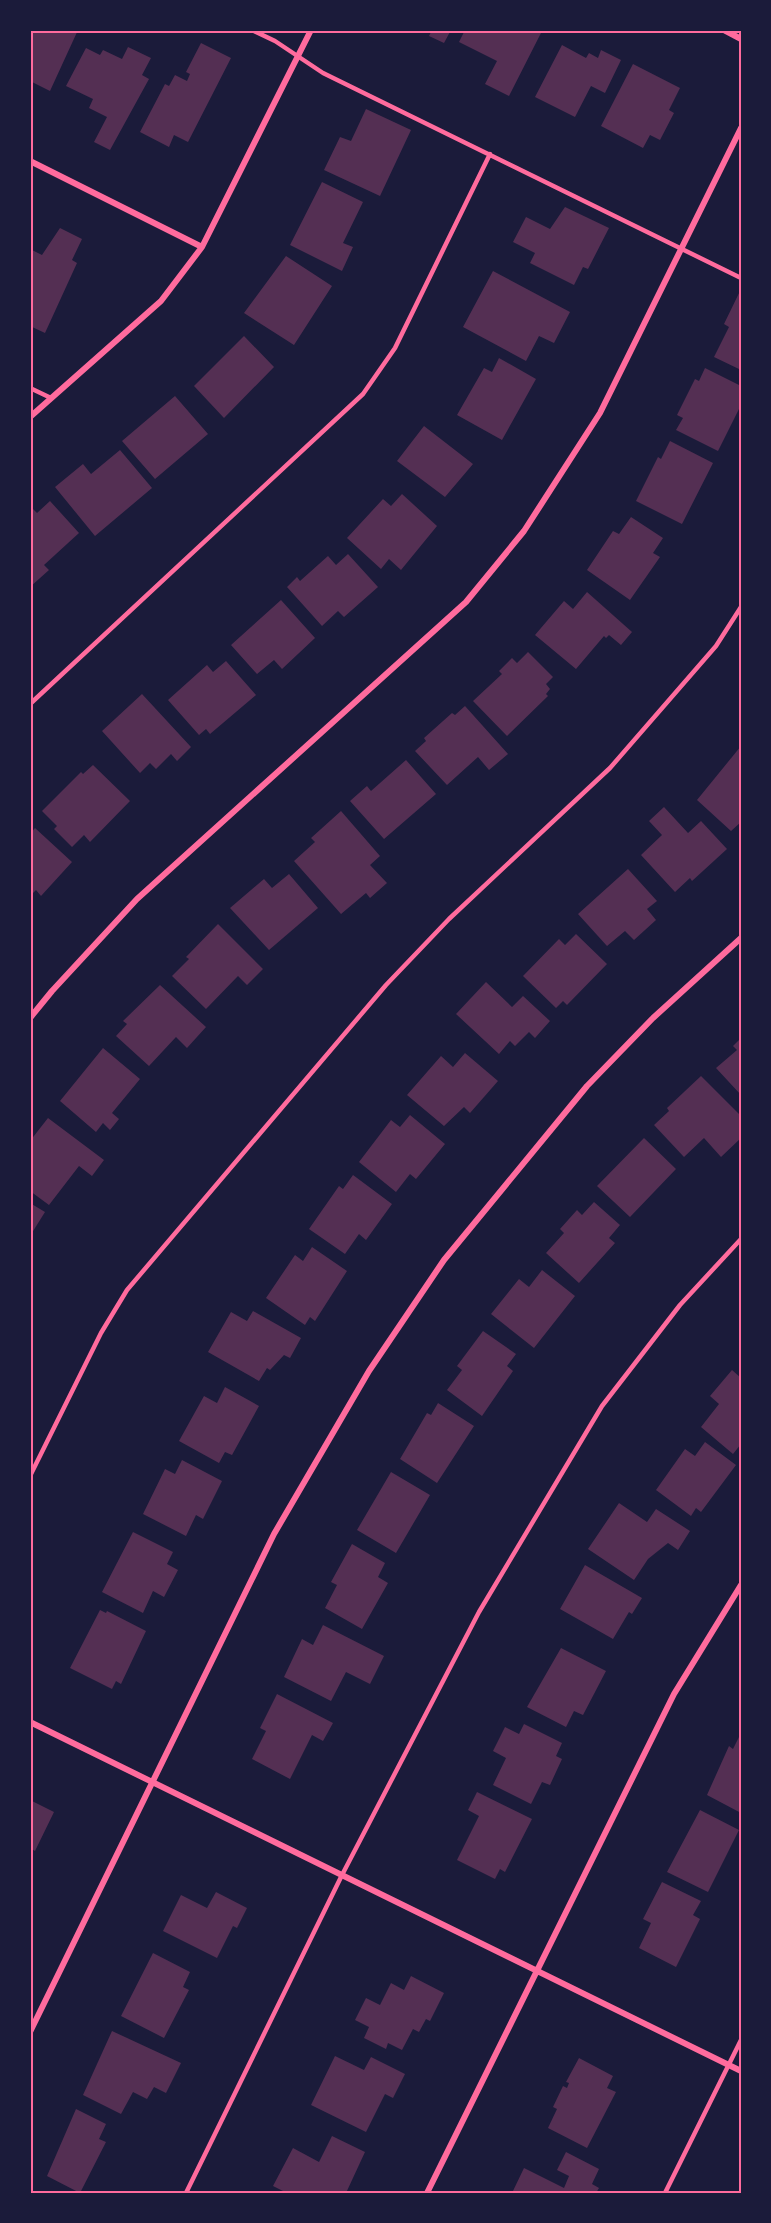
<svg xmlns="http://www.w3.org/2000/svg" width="771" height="2223" viewBox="0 0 771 2223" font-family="'Crimson Pro',serif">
  <rect width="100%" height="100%" fill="#1b1b3a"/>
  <path fill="#542f53" d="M30,30h48l-28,61 -20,-10z
    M432,30h19l-7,13 -15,-7z
    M465,30h71l5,3 -32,63 -24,-12 12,-23 -38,-19z
    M201,43l30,15 -43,84 -14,-7 -5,12 -29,-15 25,-48 4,2 6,-11 12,6 3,-7 -4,-2z
    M562,45l24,13 3,-5 9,5 3,-8 20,10 -16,33 -14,-7 -16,31 -40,-20z
    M128,47l23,11 -9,17 7,4 -39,71 -16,-8 13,-25 -18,-9 4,-9 -27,-13 20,-38 14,7 3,-5 19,9z
    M633,64l47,24 -11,22 5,3 -14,27 -10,-5 -7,13 -42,-22z
    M366,109l45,21 -31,66 -56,-26 16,-33 11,4z
    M322,182l41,20 -20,41 10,4 -11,24 -52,-26z
    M565,207l44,21 -21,41 -5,-2 -9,18 -44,-22 5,-10 -22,-11 13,-25 24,12z
    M60,228l22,11 -10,21 5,3 -32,70 -15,-7v-77l12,6z
    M286,256l46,30 -38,59 -50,-32z
    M493,271l77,41 -16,31 -15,-7 -13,25 -63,-34z
    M741,289v81l-27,-13 15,-30 -5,-3z
    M244,336l30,31 -50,51 -30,-32z
    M499,358l37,21 -34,61 -45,-25 27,-47 8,4z
    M705,368l36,18v24l-2,-1 -21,42 -42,-21 7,-12 -6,-3 18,-36 4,2z
    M175,396l33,38 -53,45 -33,-38z
    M424,426l49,38 -28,33 -48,-36z
    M670,441l43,22 -31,61 -46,-23 22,-44 3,2z
    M120,450l32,38 -57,48 -40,-49 28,-23 8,10z
    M402,494l35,32 -36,44 -12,-11 -8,10 -34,-31 36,-39 8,7z
    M50,501l29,32 -35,32 5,5 -19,17v-75l3,-3 4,4z
    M631,517l32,21 -10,15 7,4 -30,43 -43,-30 26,-39 6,3z
    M348,554l30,33 -34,30 -6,-6 -16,15 -35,-39 10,-10 3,4 28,-25 8,9z
    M587,592l45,40 -11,13 -12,-10 -3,3 -2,-2 -28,33 -41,-34 29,-34 9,8z
    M281,600l34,38 -33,31 -8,-9 -17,14 -26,-29z
    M528,652l25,25 -7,7 4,5 -4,5 2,2 -41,40 -34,-35 29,-27 -3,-3 13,-13 5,5z
    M226,661l30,34 -46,39 -4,-5 -7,6 -31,-35 39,-35 6,7z
    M142,694l49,53 -14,14 -6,-7 -15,15 -6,-6 -10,10 -38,-42z
    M465,706l43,48 -19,16 -11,-13 -31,28 -32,-34 11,-10 -2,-3 28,-25 3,2z
    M741,746v76l-10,9 -34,-31z
    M406,760l30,34 -52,45 -34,-38 17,-15 4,5z
    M93,765l37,36 -40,41 -6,-7 -12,12 -18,-18 3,-3 -15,-15 39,-39 2,2z
    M664,807l24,26 13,-12 26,28 -35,32 -2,-3 -15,14 -34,-37 21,-20 -13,-14z
    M341,811l39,45 -10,9 17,18 -17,15 -4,-5 -25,21 -47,-53 21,-19 -4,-4z
    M35,828l37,34 -31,34 -5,-6 -6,6v-62z
    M628,869l29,32 -10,8 9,11 -22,20 -9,-9 -18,15 -29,-32z
    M289,874l29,34 -49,42 -39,-42 34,-29 8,9z
    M218,924l45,45 -16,16 -9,-9 -32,33 -34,-33 17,-17 -3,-2z
    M576,934l31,30 -40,41 -4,-4 -7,7 -33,-32 36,-37 6,6z
    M486,982l26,25 11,-11 27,25 -15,17 -6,-6 -14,14 -5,-5 -11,13 -43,-40z
    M160,985l46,42 -19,21 -11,-11 -27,29 -33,-30 11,-12 -4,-3z
    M741,1038v57l-25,-27 21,-18 -4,-4z
    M103,1048l37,31 -28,34 7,6 -9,11 -7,-7 -7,9 -36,-31z
    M465,1053l33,28 -28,32 -6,-6 -20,19 -37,-31 34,-39 12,11z
    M701,1076l40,40v22l-20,19 -17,-19 -20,19 -30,-32 15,-14 -2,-3z
    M410,1115l35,29 -29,35 -6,-5 -14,18 -37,-30 32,-42 9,7z
    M48,1118l56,42 -12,16 -13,-10 -30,39 -19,-14v-50z
    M644,1138l32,31 -46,48 -33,-31z
    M353,1175l39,29 -26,36 -7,-6 -14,20 -36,-25 30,-43 4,3z
    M594,1202l26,23 -11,13 6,5 -36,40 -33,-30 18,-20 -4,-4 17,-19 5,5z
    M30,1203l15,9 -15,24z
    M312,1247l35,24 -32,50 -5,-4 -5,8 -39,-27 29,-43 8,6z
    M542,1270l33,26 -41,52 -43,-34 28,-35 10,8z
    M253,1311l48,27 -11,20 -6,-3 -14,15 -3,-2 -8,13 -51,-29 23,-40 16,9z
    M483,1331l33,23 -9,12 6,5 -31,45 -35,-26 15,-20 -5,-4z
    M732,1370l9,8v66l-8,10 -32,-27 18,-23 -9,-8z
    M225,1387l34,19 -27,49 -7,-3 -6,11 -40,-22 25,-45 13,7z
    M438,1403l36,23 -37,57 -37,-24 27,-46 4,2z
    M705,1442l31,23 -35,47 -5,-4 -5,8 -35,-26 29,-41 10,7z
    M182,1460l40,21 -19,38 -7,-4 -10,21 -43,-22 22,-45 10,5z
    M391,1472l39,23 -34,58 -39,-23z
    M619,1503l28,19 9,-13 34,22 -12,19 -10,-7 -20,16 -14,21 -46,-31z
    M133,1532l40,20 -6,12 11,6 -14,27 -11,-6 -10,22 -41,-21z
    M352,1544l33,19 -7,14 10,6 -26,46 -37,-21 12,-23 -6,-3z
    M585,1565l57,33 -10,16 -3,-2 -16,27 -53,-30z
    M100,1610l6,3 1,-2 39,20 -25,53 -5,-3 -4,8 -42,-21z
    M323,1625l61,31 -14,28 -24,-12 -15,29 -47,-24 18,-38 11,6z
    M561,1648l45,23 -23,44 -9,-4 -8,16 -39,-20z
    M277,1694l56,29 -10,18 -11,-6 -22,44 -38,-20 14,-28 -6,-3z
    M524,1724l38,19 -6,13 6,3 -12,26 -8,-3 -11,22 -38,-19 13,-27 -13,-7 12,-24 14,7z
    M741,1733v80l-34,-18 22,-49 4,3z
    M477,1792l55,27 -27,53 -5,-3 -5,10 -38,-19 22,-44 -11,-6z
    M30,1800l24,12 -19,39 -5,-3z
    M700,1810l39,20 -31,62 -41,-20z
    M662,1882l39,19 -8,14 7,4 -24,48 -37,-19 12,-25 -8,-4z
    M216,1892l31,16 -10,20 -4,-2 -16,32 -54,-27 18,-36 26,13z
    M153,1953l37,19 -7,15 6,3 -25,48 -43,-22z
    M411,1976l33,17 -14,28 -4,-2 -7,13 -6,-3 -11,21 -14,-7 -2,6 -22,-11 5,-11 -14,-7 11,-22 14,7 11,-22 13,7z
    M112,2031l69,32 -15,30 -12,-6 -7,12 -14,-7 -12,22 -38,-19z
    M335,2056l29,14 7,-13 34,17 -12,24 -8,-4 -19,38 -55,-27z
    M579,2058l34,18 -6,12 9,4 -29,56 -39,-20 9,-19 -4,-2 10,-21 4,2 2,-5 -3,-1z
    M76,2109l30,15 -7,15 7,3 -26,51 -33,-17z
    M332,2136l33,16 -19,41h-59l-14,-7 20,-38 26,14z
    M566,2152l33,17 -7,15 7,4 -3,5h-84l12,-25 40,20 5,-12 -12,-6z"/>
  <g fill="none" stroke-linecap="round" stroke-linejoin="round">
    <path stroke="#ff6b9d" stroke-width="4.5" d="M252,30l23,11 48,32 418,205
      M30,388l21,10
      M30,704l333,-310 32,-46 95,-194
      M30,1476l71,-143 26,-43 259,-305 63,-66 161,-151 106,-122 25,-39
      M186,2193l156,-318 137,-263 123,-206 78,-101 61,-66
      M665,2193l76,-153"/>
    <path stroke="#ff6b9d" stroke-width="6" d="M724,30l17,9
      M30,161l172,86
      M30,417l131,-116 41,-54 109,-217
      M30,1018l22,-27 85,-92 329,-297 58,-71 76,-118 141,-285
      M30,1722l711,349
      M30,2032l244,-498 95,-163 75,-111 143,-174 66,-68 88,-80
      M427,2193l247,-499 67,-109"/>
  </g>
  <rect width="771" height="2223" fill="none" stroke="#1b1b3a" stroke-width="63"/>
  <rect x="32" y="32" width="708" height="2160" fill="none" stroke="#ff6b9d" stroke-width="2"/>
</svg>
